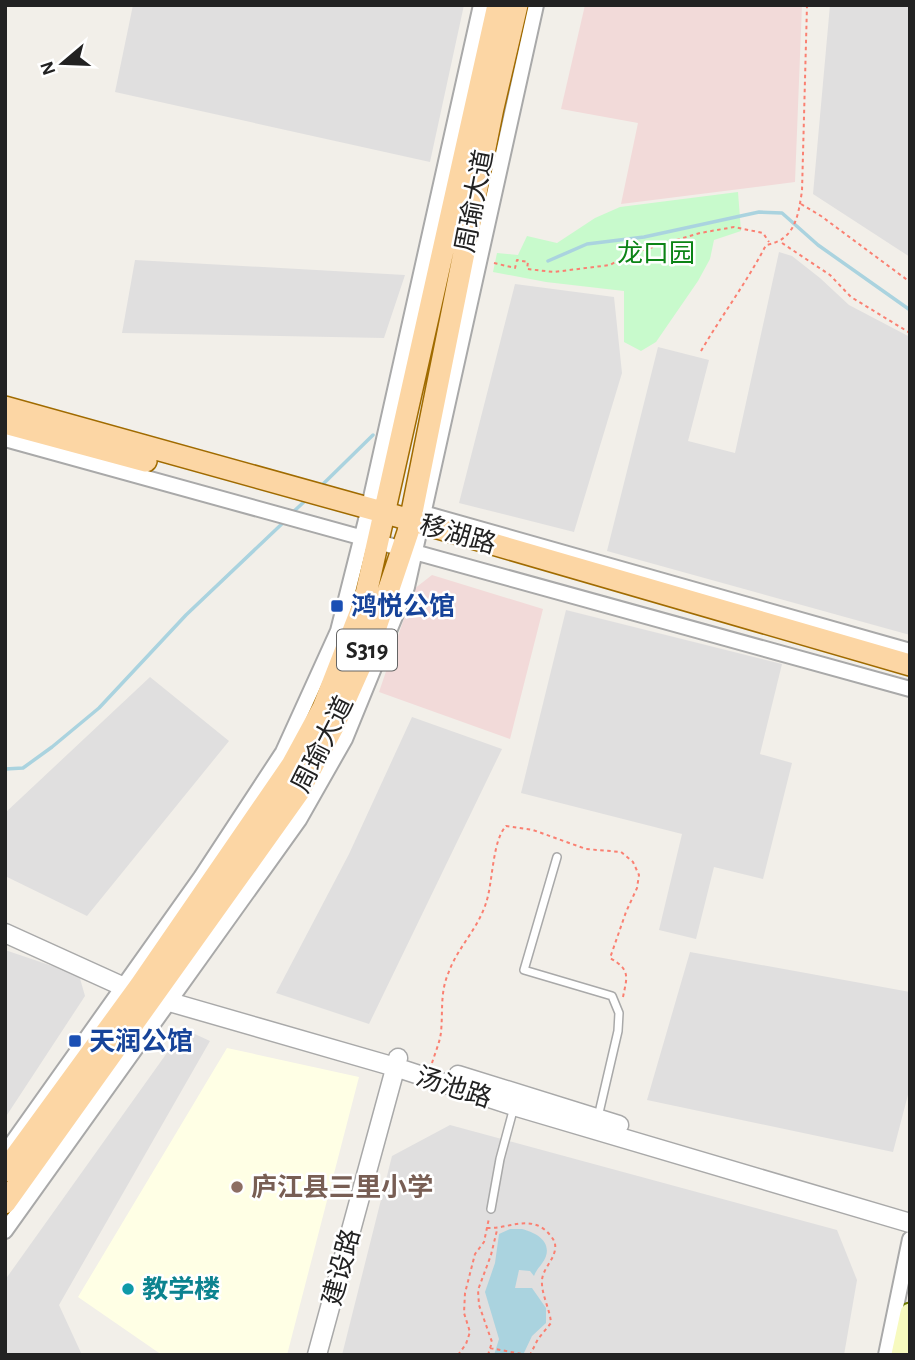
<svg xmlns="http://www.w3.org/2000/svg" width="915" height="1360" viewBox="0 0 915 1360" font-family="'Alegreya Sans','Noto Sans SC',sans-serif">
  <rect width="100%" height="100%" fill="#f2efe9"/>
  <path fill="#e0dfdf" d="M133,5h331l-34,157 -315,-70z
    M830,5h80v252l-97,-63z
    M779,252l13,4 28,22 29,27 61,32v298l-303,-84 51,-204 51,13 -21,81 47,12z
    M135,260l270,15 -21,63 -262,-5z
    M515,284l99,13 8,76 -48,159 -115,-29z
    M566,610l216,54 -22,90 32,9 -29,116 -49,-12 -18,72 -37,-9 23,-96 -161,-41z
    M150,677l79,64 -142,175 -82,-40v-63z
    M412,717l90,32 -133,275 -93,-31 73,-139z
    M5,950l74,25 6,21 -80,122z
    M690,952l220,40v95l-17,65 -246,-52z
    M184,1029l26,12 -151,264 23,50h-77v-75z
    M450,1125l387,105 20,50 -13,75h-502l50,-199z"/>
  <path fill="#f2dad9" d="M585,5h217l-7,177 -174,22 17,-81 -77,-14z
    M432,575l111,34 -33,130 -131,-47 35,-103z"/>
  <path fill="#ffffe5" d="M227,1048l132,29 -72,278h-125l-84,-58z"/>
  <path fill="#c8facc" d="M738,192l3,39 -27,9 -4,19 -12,22 -42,61 -15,9 -17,-9v-51l-78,-9 -53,-10 4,-19 21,2 9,-19 30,7 38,-25 25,-11z"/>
  <path fill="#aad3df" d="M522,1229c12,3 29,11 24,27 -2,7 -9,12 -12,20l-4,-5 -11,-1 -4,18h17l14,20v15l-14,13 -9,19h-29l5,-16 -14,-47 10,-29 4,-29 11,-5z"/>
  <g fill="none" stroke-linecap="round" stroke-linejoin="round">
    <path stroke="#aad3df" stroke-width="3.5" d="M548,261l39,-17 57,-7 115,-25 23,1 36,32 92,65
      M319,488l54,-53
      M291,514l15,-14
      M5,769l18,-1 29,-21 47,-39 87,-93 100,-95"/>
    <defs>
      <path id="service" d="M557,857l-33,113 88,26 7,17 -1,18 -20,86
        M491,1209l9,-50 14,-52"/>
      <path id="minor" d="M5,439l905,250
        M416,511l494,140
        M5,1153l196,-276 82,-125 55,-121 28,-111 115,-515
        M5,1231l294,-411 46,-81 62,-152 129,-582
        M886,1355l24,-116"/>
      <path id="tertiary" d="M5,933l130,59 260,75 119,39 396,117
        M458,1075l161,50
        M317,1355l81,-297"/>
      <path id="secondary" d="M901,1355l9,-42"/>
      <path id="primary" d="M5,407l381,106 524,152
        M5,423l141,38
        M5,1171l135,-185 152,-221 31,-57 41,-105 134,-598
        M5,1203l293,-410 36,-68 37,-83 37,-110 85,-424 24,-103"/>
    </defs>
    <use href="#service" stroke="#a9a9a9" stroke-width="10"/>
    <use href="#minor" stroke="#a9a9a9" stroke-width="18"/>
    <use href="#tertiary" stroke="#a9a9a9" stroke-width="21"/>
    <use href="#secondary" stroke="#707d05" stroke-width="23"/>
    <use href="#primary" stroke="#a06b00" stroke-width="24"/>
    <path stroke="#fa8072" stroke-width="2" stroke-dasharray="3.5 3.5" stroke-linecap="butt" d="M801,204l20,12 89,66
      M782,243l48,32 21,22 59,36
      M494,263l21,5 2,-8 11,2 -1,7 27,3 56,-7 20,-11 70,-21 34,-6 29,6 6,9
      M701,351c21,-36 46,-69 65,-106 29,-5 32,-28 36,-54l5,-186
      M432,1063c3,-10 8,-21 9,-31 2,-20 -1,-39 7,-58 9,-26 30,-45 38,-71 7,-20 6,-62 20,-77l27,4 53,19 35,3 12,10 6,13 -2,13 -11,24 -16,46c21,12 17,19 13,39
      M487,1228c22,1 45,-15 63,7 4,5 6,8 5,15 -2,11 -12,19 -13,30 -1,14 8,29 9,43l-13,16 -8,16
      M490,1348l37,7
      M458,1355l8,-11 4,-12 -6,-19 1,-20 10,-39 9,-12 5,-24
      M488,1355l4,-13 -13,-37 -1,-15 13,-35 6,-25"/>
    <use href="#service" stroke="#fff" stroke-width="7"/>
    <use href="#minor" stroke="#fff" stroke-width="14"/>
    <use href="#tertiary" stroke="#fff" stroke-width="18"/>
    <use href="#secondary" stroke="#f7fabf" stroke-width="19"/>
    <use href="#primary" stroke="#fcd6a4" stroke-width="21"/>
  </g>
  <g fill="#1a4fb4" stroke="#fff" stroke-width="2.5">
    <rect x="330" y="599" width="14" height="14" rx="3.5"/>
    <rect x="68" y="1034" width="14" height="14" rx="3.5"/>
  </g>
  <circle fill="#8d6e63" stroke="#fff" stroke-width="2.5" cx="237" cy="1187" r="7"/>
  <circle fill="#0f9aa8" stroke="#fff" stroke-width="2.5" cx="128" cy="1289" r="7"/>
  <g text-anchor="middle" stroke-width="5" stroke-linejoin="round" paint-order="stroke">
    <rect fill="#fff" stroke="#646464" stroke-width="2" x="337" y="629.5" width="60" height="41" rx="5"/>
    <g font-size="24" font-weight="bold" fill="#222">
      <text x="367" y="658">S319</text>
    </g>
    <g font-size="26" fill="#222" stroke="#fff">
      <text transform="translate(474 201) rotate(-79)" y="9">周瑜大道</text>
      <text transform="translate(458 534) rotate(16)" y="9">移湖路</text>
      <text transform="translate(322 744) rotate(-63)" y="9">周瑜大道</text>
      <text transform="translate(454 1087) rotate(18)" y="9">汤池路</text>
      <text transform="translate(341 1267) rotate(-75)" y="9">建设路</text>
    </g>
    <g font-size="26" fill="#0c8416" stroke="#fff">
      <text x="656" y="262">龙口园</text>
    </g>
    <g font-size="26" font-weight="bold" fill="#164399" stroke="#fff" text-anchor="start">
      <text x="351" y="615">鸿悦公馆</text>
      <text x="89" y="1050">天润公馆</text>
    </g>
    <g font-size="26" font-weight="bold" fill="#785e54" stroke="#fff" text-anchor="start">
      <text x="251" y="1196">庐江县三里小学</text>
    </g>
    <g font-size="26" font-weight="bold" fill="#0d838f" stroke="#fff" text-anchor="start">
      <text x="142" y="1298">教学楼</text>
    </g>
  </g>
  <rect width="915" height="1360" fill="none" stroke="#222222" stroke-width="14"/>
  <g transform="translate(63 63) rotate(251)" stroke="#ffffff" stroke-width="5" paint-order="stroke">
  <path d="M0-5L12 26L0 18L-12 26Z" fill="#222222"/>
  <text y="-10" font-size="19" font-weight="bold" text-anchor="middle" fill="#222222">N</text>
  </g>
</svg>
